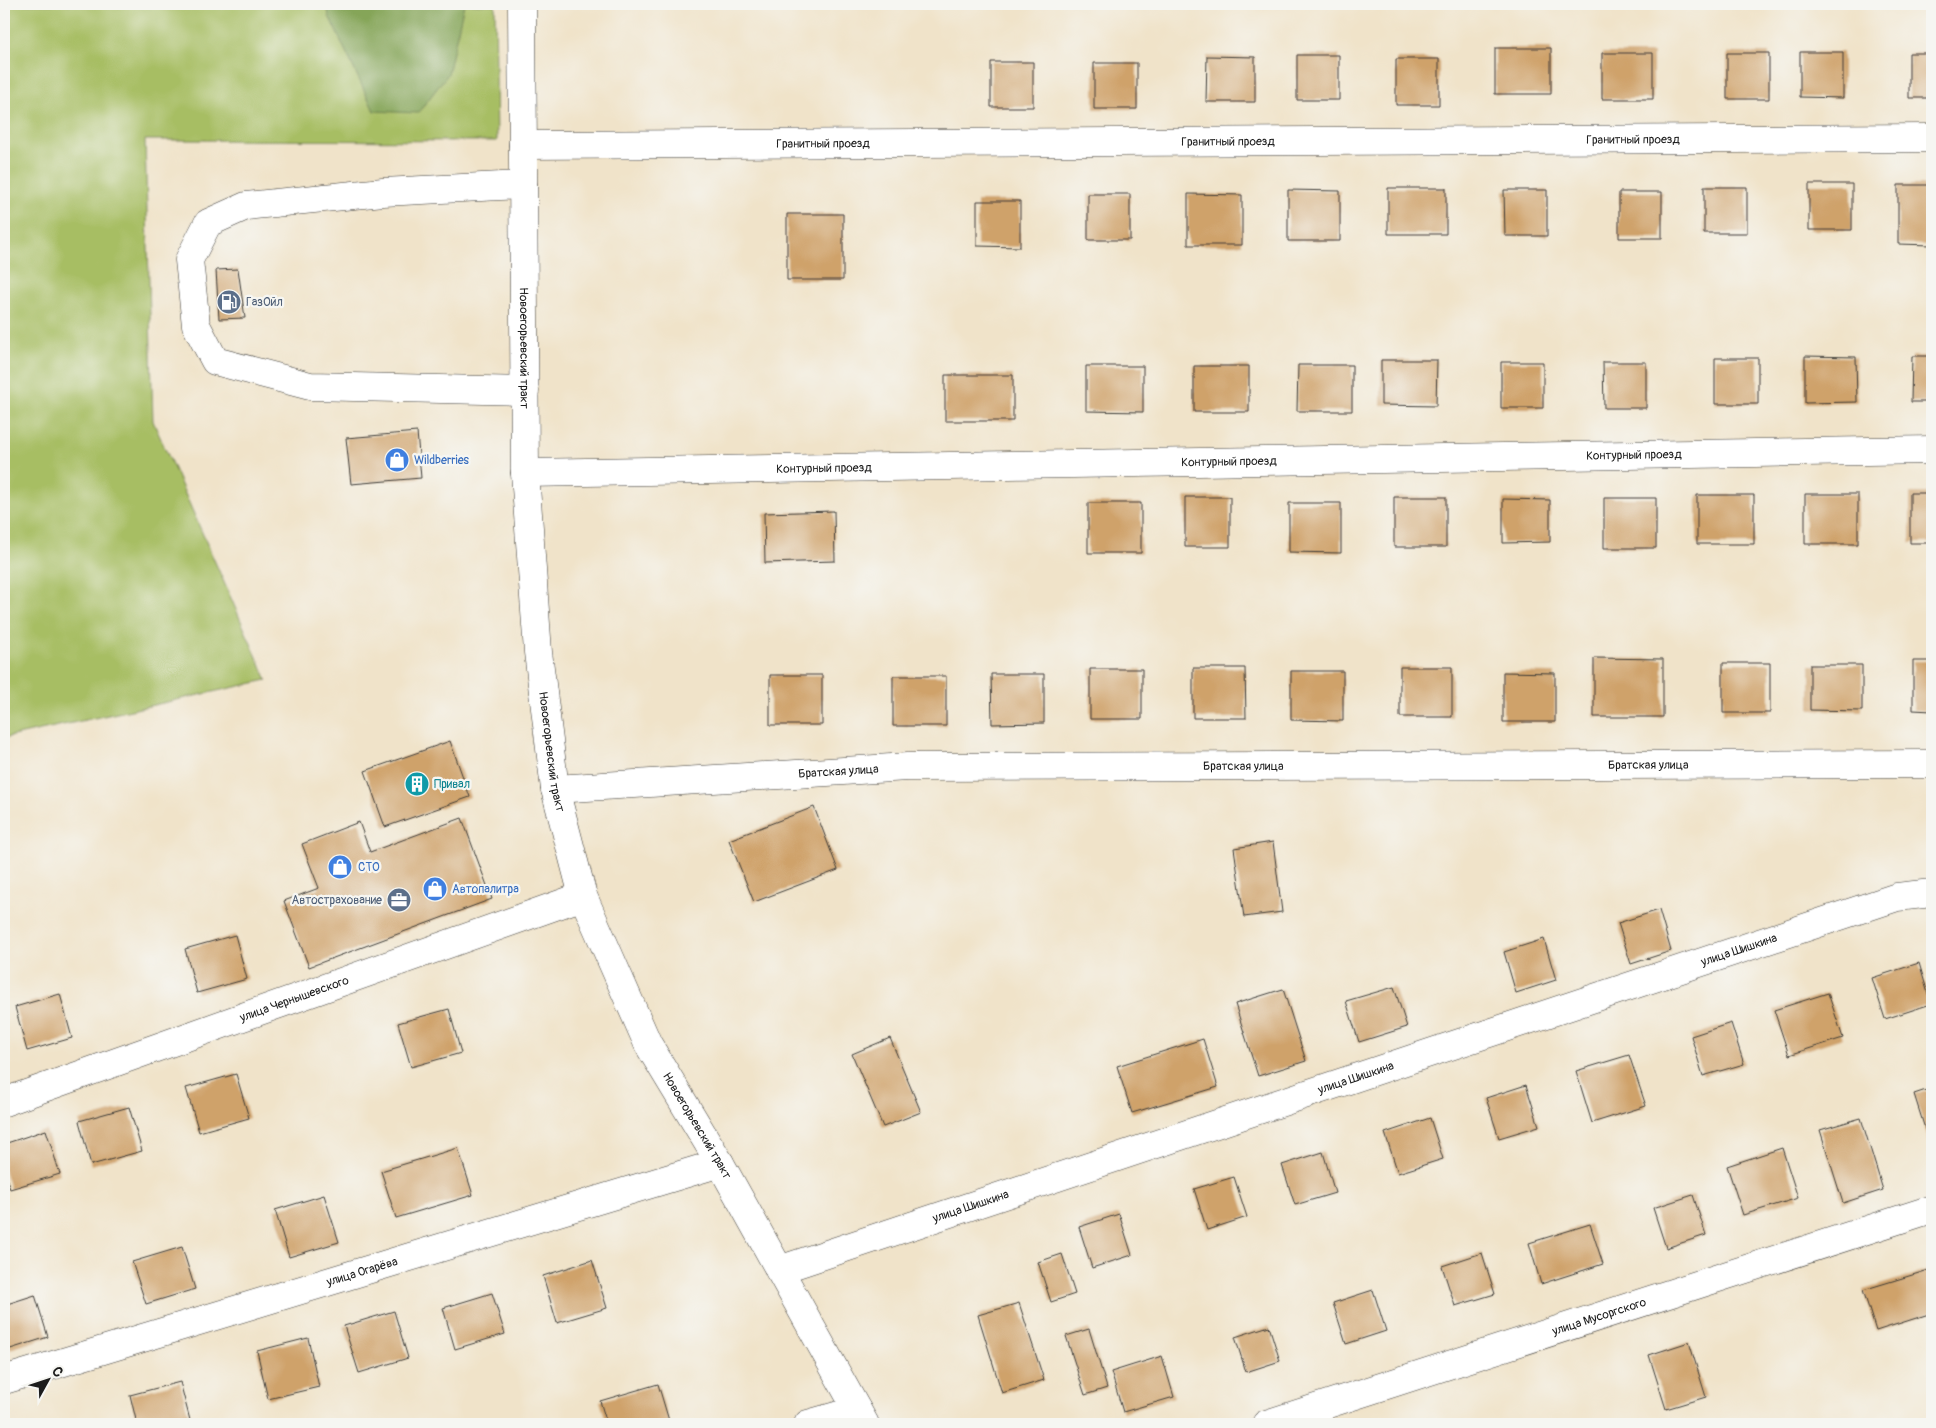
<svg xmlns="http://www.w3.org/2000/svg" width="1936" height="1428" viewBox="0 0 1936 1428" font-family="Pangolin,sans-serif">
  <rect width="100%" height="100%" fill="#f6f6f2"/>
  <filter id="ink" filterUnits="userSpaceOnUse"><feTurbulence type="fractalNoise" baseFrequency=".02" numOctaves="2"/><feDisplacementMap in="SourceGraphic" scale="10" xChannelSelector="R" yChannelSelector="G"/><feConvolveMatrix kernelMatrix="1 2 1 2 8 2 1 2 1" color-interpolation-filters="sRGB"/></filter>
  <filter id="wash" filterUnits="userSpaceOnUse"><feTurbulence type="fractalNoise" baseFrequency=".0096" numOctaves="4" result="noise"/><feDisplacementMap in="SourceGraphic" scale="20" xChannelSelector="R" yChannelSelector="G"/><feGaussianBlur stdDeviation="1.12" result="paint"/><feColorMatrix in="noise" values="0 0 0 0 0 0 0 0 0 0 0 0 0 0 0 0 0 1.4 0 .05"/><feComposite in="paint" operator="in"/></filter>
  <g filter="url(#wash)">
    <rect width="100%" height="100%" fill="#f0e3c9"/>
    <path fill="#a7be63" stroke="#626d40" d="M4,4h491l2,137 -352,-1 8,281 114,259 -263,58z"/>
    <path fill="#85a559" stroke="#50603a" d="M327,4h137l-16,70 -30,39 -44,-2 -45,-95z"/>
    <g id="blocks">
      <path fill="#cfa26b" d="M1495,48h56v46h-56z
        M1800,52h43v46l-43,-1z
        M1602,53h51v46h-51z
        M1727,53h42v46h-42z
        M1909,53h23v45h-23z
        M1297,55h42v45h-42z
        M1207,56l48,1v45h-49z
        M1396,59h43v46h-43z
        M991,62h42v45h-42z
        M1094,63h43v46h-43z
        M1809,184h43v46h-43z
        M1898,185h34v60l-34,-1z
        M1704,187h43v46h-43z
        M1388,188h58v46h-58z
        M1288,190l52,1v50h-52z
        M1504,190h43v46h-42z
        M1619,192h43v46h-43z
        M1088,194h42v46h-42z
        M1188,194l54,1v50h-54z
        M977,201h43v46l-43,-1z
        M787,214h56v66h-56z
        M238,269l7,49 -26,1 -3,-49z
        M1805,356l51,1 1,45 -52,1z
        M1912,356h20v46h-21z
        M1715,358h43v46h-43z
        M1381,360h56l-1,46 -55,-1z
        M1501,362h42v46h-42z
        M1603,362h43v46h-42z
        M1298,365h54v46h-55z
        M1086,366h57v46l-57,-1z
        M1194,366h55v46h-55z
        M945,375h68v46h-68z
        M417,432l4,46 -70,6 -5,-46z
        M1910,493h22v50h-22z
        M1805,494h53v50h-53z
        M1697,495h57v49h-57z
        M1185,497h45v50h-45z
        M1394,497h52v50h-52z
        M1604,498h52v50h-52z
        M1503,499l47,1v42l-47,1z
        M1088,503h53v50h-53z
        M1289,503h52v50l-52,-1z
        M834,511l1,50 -70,2 -1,-50z
        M1594,658l69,1v58h-69z
        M1913,661h19v50l-19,-1z
        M1723,663h47v50h-47z
        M1810,665h52v46l-52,-1z
        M1400,667h52v50h-52z
        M1193,668h52l1,50h-53z
        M1090,669h52v50h-52z
        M1291,671h52v50l-52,-1z
        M1503,672l52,1v49h-52z
        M991,674h53v49l-52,1z
        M770,675h52v50h-52z
        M893,676h53v50h-53z
        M450,741l20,56 -85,30 -20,-56z
        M814,807l24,63 -84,32 -25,-62z
        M462,818l30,81 -183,68 -25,-66 35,-13 -17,-44 57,-22 11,30z
        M1273,842l9,70 -38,5 -10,-69z
        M1659,910l12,41 -40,13 -13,-41z
        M235,935l12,44 -50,14 -12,-44z
        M1544,939l12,41 -40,13 -12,-41z
        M1919,963l12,41 -46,15 -13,-41z
        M1394,987l13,40 -48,15 -13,-41z
        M1283,989l23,72 -48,15 -23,-72z
        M1828,993l15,45 -54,17 -15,-45z
        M60,994l12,44 -45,13 -12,-44z
        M449,1009l12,44 -50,14 -13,-44z
        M1731,1023l13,41 -41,12 -12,-40z
        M890,1038l31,74 -38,15 -31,-73z
        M1203,1039l15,48 -86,26 -15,-47z
        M1629,1055l17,51 -54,17 -16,-52z
        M236,1074l13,44 -50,14 -13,-44z
        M1526,1085l13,41 -40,12 -13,-40z
        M1932,1088v63l-18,-57z
        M129,1107l13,44 -51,14 -12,-44z
        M1430,1118l13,41 -45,14 -13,-40z
        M1861,1118l22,72 -40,13 -23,-73z
        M46,1130l14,44 -50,15 -6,-19v-26z
        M458,1148l15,47 -77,23 -15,-47z
        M1782,1148l16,50 -55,17 -16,-49z
        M1323,1152l12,41 -40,12 -13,-40z
        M1234,1177l13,40 -40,13 -13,-41z
        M324,1195l15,47 -50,15 -14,-47z
        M1693,1195l13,40 -40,13 -13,-40z
        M1119,1214l13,41 -40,13 -13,-41z
        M1590,1224l13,40 -62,20 -12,-41z
        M182,1247l13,42 -49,15 -14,-42z
        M1482,1253l13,41 -40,12 -13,-40z
        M1062,1254l13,40 -24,8 -13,-40z
        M592,1260l15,48 -50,15 -14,-47z
        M1932,1269v44l-56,18 -13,-41z
        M1373,1290l13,41 -40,13 -13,-41z
        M492,1293l13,41 -50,15 -12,-41z
        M35,1295l13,42 -44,14v-46z
        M1019,1303l25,77 -42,13 -24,-78z
        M394,1311l14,47 -49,15 -15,-47z
        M1269,1326l11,35 -34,11 -11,-35z
        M1089,1329l18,59 -22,7 -19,-59z
        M308,1338l11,49 -51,12 -11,-48z
        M1689,1342l17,55 -40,12 -17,-54z
        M1162,1356l12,41 -51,15 -12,-40z
        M180,1382l11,42h-54l-7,-29z
        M658,1384l12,40h-63l-7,-23z"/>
    </g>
  </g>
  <g filter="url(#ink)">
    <use href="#blocks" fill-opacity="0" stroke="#3c3a36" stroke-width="1"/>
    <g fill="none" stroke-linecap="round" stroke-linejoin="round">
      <defs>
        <g id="minor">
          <path id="s1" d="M523,145l1409,-7"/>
          <path d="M523,185l-140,7 -137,14 -38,17 -19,37 7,65 19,36 95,25 215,5"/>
          <path id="s2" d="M525,473l1407,-23"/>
          <path id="s3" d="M555,789l352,-22 1025,-3"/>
          <path id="s4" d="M4,1102l579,-206"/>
          <path id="s5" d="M779,1270l1118,-373 35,-4"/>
          <path id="s6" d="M4,1380l716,-217"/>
          <path d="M808,1424l49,-14"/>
          <path id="s7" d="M1266,1424l666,-215"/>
        </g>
        <g id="major">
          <path id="s8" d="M522,4l3,469 13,179 17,137 28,107 65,148 72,119 145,261"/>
        </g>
      </defs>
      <use href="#minor" stroke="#3c3a36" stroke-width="29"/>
      <use href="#major" stroke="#3c3a36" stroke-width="29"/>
      <use href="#minor" stroke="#fff" stroke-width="28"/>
      <use href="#major" stroke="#fff" stroke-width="28"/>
    </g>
  </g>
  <defs>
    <symbol id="fuel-disc" viewBox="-11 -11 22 22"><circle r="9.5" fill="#5c6f8a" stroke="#f6f6f2"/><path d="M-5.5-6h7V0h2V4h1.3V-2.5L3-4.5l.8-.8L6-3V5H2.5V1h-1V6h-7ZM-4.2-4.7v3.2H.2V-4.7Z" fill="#fff"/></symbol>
    <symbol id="shop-disc" viewBox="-11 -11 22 22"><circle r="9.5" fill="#3f7fe0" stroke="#f6f6f2"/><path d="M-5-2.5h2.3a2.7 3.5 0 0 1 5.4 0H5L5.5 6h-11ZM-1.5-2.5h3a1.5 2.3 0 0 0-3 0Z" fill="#fff"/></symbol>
    <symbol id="building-disc" viewBox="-11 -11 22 22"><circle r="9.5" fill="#0f9aa8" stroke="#f6f6f2"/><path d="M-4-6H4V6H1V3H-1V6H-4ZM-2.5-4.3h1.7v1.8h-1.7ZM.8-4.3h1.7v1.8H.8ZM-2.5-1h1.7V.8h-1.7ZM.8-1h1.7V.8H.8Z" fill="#fff"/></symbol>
    <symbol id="office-disc" viewBox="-11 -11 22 22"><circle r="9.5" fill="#5c6f8a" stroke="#f6f6f2"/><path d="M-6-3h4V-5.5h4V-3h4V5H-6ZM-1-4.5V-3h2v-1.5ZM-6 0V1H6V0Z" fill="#fff"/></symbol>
  </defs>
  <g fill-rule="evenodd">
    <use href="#fuel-disc" x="215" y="288" width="28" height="28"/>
    <use href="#shop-disc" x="383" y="446" width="28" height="28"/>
    <use href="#building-disc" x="403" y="770" width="28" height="28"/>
    <use href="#shop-disc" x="326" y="853" width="28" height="28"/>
    <use href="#shop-disc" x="421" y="875" width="28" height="28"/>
    <use href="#office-disc" x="385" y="886" width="28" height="28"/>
  </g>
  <g text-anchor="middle" stroke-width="4.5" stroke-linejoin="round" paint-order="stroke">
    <g font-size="12" fill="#1c1c1c" stroke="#f6f6f2">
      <text dy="4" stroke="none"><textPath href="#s1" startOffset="1110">Гранитный проезд</textPath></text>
      <text dy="4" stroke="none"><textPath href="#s1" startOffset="705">Гранитный проезд</textPath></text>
      <text dy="4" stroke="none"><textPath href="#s1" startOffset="300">Гранитный проезд</textPath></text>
      <text dy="4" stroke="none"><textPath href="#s8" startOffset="344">Новоегорьевский тракт</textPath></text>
      <text dy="4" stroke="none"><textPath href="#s2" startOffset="1109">Контурный проезд</textPath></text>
      <text dy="4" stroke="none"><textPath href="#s2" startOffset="704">Контурный проезд</textPath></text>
      <text dy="4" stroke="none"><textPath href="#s2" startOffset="299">Контурный проезд</textPath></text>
      <text dy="4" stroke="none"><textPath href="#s8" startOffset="749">Новоегорьевский тракт</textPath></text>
      <text dy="4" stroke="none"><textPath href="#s3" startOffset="1094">Братская улица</textPath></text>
      <text dy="4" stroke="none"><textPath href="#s3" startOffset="689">Братская улица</textPath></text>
      <text dy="4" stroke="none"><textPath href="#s3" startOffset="284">Братская улица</textPath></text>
      <text dy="4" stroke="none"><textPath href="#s5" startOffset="1012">улица Шишкина</textPath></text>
      <text dy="4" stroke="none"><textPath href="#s4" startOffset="308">улица Чернышевского</textPath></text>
      <text dy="4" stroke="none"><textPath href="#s5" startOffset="608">улица Шишкина</textPath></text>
      <text dy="4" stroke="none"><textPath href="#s8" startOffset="1154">Новоегорьевский тракт</textPath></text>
      <text dy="4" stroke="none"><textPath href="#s5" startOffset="202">улица Шишкина</textPath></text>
      <text dy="4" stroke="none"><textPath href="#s6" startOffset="374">улица Огарёва</textPath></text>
      <text dy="4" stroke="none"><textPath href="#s7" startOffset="350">улица Мусоргского</textPath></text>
    </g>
    <g font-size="12" fill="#4e5e75" stroke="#f6f6f2" text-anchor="start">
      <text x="246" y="306">ГазОйл</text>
      <text x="382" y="904" text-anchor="end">Автострахование</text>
    </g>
    <g font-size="12" fill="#366cbe" stroke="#f6f6f2" text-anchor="start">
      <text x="414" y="464">Wildberries</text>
      <text x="358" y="871">СТО</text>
      <text x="452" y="893">Автопалитра</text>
    </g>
    <g font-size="12" fill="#0d838f" stroke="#f6f6f2" text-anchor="start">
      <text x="434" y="788">Привал</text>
    </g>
  </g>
  <rect width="1936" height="1428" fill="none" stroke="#f6f6f2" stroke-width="20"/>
  <g transform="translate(48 1380) rotate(50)" stroke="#f6f6f2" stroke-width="4" paint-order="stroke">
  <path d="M0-4L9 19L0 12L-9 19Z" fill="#1c1c1c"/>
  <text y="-8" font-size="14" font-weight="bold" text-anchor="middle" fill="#1c1c1c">С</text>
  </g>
</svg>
